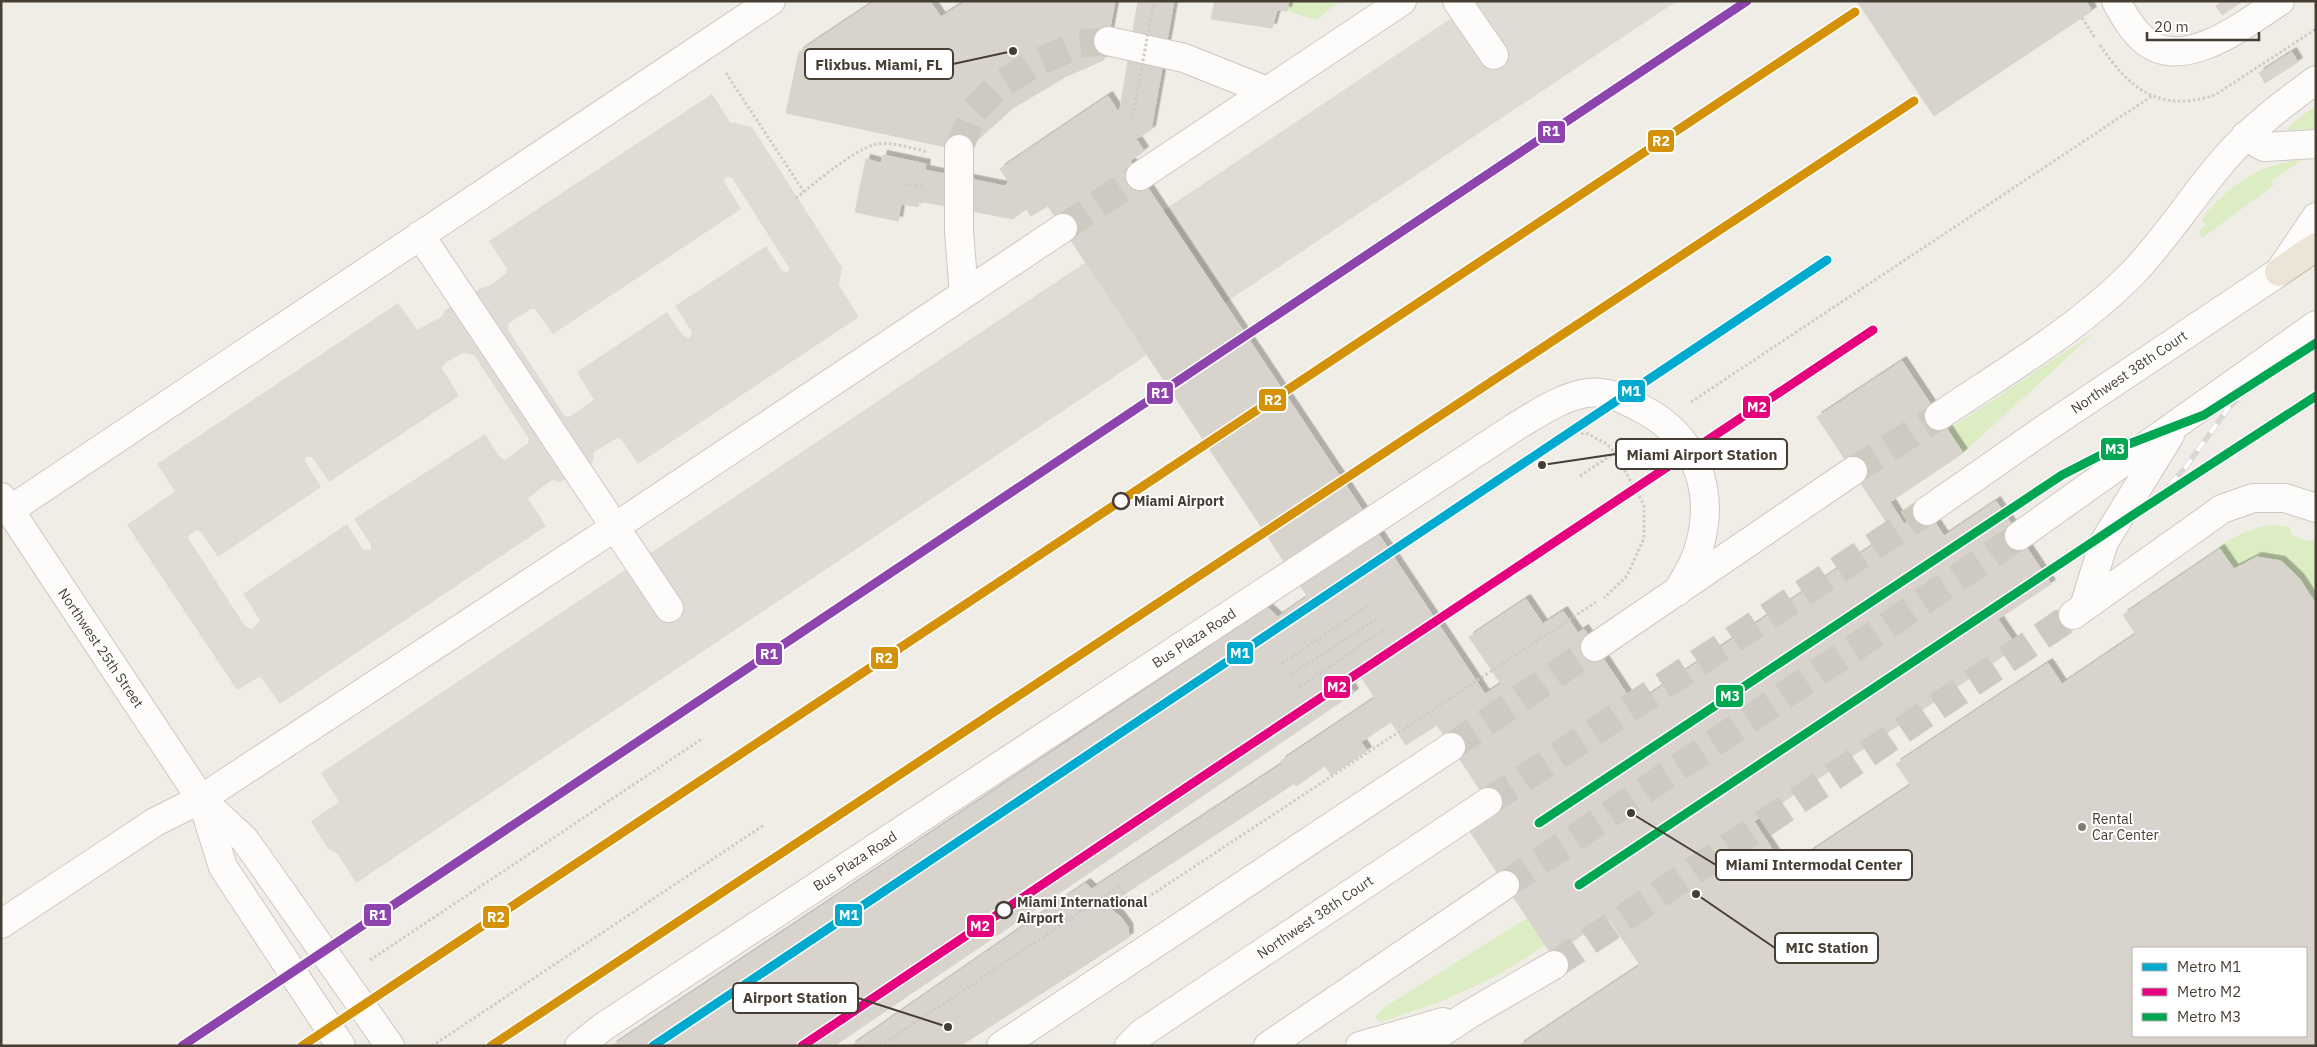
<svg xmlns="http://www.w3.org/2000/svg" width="2317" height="1047" viewBox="0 0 2317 1047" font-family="'IBM Plex Sans',sans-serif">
  <defs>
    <filter id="shadow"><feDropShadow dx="4.5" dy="-4.5" stdDeviation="0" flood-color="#0004"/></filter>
  </defs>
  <rect width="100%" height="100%" fill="#f0ede6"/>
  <path fill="#dcecc3" d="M1289,1h51l-24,19 -29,-9z
    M2316,105v24l-29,1 2,-4z
    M2302,160l-31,21 3,4 -72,53 -3,-7 7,-7 -5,-4c25,-33 59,-57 101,-60z
    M2095,332l-132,121 -15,-23z
    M2273,525l16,2 3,8 14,6 7,-1 3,2v62l-82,-35 -16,-22c17,-11 34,-20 55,-22z
    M1527,918l19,27 -50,31 -51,24 -64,22 -5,-3 1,-5 8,-7z"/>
  <path fill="#dfdcd6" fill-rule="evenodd" d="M1477,1h200l-1321,882 -19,-30 -9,-4 -17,-28 28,-19 -18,-29z
    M712,94l18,28 22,5 90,140 -3,18 20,32 -221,147 -17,-25 -4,-1 -23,14 -1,10 -33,20 -8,-2 -7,5 -17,13 18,28 -266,178 -17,-24 -4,-3 -22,13 -110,-165 47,-33v-2l-17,-26 241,-161 19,27 24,-13 4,-7 36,-22 10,-3 15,-12 1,-4 -18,-28zM728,177l4,1 58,91 -2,3 -6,-1 -16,-25 -91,60 17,26 -1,4 -3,2 -5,-3 -16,-23 -90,60 17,28 -19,13 -7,4 -4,-2 -56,-85 1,-7 22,-14h4l18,25 188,-125 -16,-26 -1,-4zM463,353l11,2 55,84 -1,4 -23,17 -6,-4 -14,-22 -14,9 -117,76 17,26v5l-8,-1 -16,-25 -104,70 17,26 -8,9 -7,-3 -57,-88 1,-3 7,-5 5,2 17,25 103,-70 -16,-26 1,-4h6l17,25 130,-86 -17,-28 3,-5z"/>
  <path fill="#d8d4cd" stroke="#d8d4cc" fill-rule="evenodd" filter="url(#shadow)" d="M875,1h55l11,16 25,-16h149l-11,59 -37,16 -54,32 -48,43 -179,-38 13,-61z
    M1138,1h36l-23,129 -15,9 -19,-28 3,-2z
    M1215,1h74l-2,10 -10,-1 -5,18 -61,-9z
    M1857,1h229l6,10 -158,105z
    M2223,1h20l-21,14 -6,-9z
    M2292,52l6,10 -33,21 -6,-10z
    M1108,96l36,55 -14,10 355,533 16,-10 -32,-47 57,-38 17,25 20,-13 15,22 6,-4 50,76 259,-173 -76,-115 85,-56 61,92 -73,49 14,22 22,-15 18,27 52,-35 55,83 -53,35 19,28 -465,308 -89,-134 25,-19 -51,-77 -31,20 -15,-23 -30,20 6,9 -36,24 -6,-9 -29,20 -14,-22 -1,-3 94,-63 -327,-492 -17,10 -31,-47z
    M883,155l43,9 -8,43 -17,-3 -3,17 -43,-9 11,-53 15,4z
    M925,170l79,16 5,-4 17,27 -13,10 -94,-18z
    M2220,549l14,20 23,-12 24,4 18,17 17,26v442h-797l392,-261 -15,-21 102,-68 50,-33 14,21 74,-50 -13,-19zM2133,948h173v88h-173z
    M1307,597l55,81 -12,8 -72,-69z
    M1268,608l82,78 4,7 -520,353h-222z
    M1282,764l13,19 -189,123 14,10 8,11 1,10 -169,109h-109l235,-163 6,6z
    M1754,821l31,48 -145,96 -32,-47z"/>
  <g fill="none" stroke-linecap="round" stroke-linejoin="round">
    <path stroke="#cecac2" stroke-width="28" stroke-dasharray="28 14" stroke-linecap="butt" d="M959,149l15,-38 22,-23 36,-23 47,-21 29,-3
      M1063,228l77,-52
      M1853,471l86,-55
      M1451,747l144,-100
      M1488,802l439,-291
      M1505,885l514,-349
      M1554,965l519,-350"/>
    <defs>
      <path id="minor" d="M1457,1l37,54
        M2116,1c8,15 16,29 29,40 40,32 101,-18 135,-40
        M1108,41l76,17 83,33
        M2245,136l19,11 52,-3
        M959,149v82l5,63
        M1140,176l262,-175
        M420,235l249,373
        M1939,416c65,-44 136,-85 192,-141 32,-33 57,-72 86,-107 28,-35 63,-62 99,-88
        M1,497l200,302 43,40 11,15 135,192
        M10,510l761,-509
        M1927,511l116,-81 236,-158 37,-55
        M2019,536l297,-211
        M2084,607l20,-65 66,-107
        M2073,615l149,-106 31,-11h32l31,10
        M1595,647l258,-176
        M202,800l21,67 118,179
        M1,924l154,-102 46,-23 414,-272 448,-299
        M579,1046l24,-19 912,-600c22,-13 46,-30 72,-34 20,-3 39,7 57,17 51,27 71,79 56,134 -4,17 -14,33 -23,48
        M1001,1046l450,-299
        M1129,1046l13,-13 346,-231
        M1268,1046l237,-161
        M1360,1046l83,-24
        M1421,1046l47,-31 86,-50"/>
      <path id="highway" d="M2279,272l37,-25"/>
    </defs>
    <use href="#minor" stroke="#ccc9c2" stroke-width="30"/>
    <use href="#highway" stroke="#cabba0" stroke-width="30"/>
    <path stroke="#cecbc6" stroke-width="3" stroke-dasharray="2.5 2.5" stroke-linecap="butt" d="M965,1v1
      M2082,18l13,20
      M2100,45c30,45 60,68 115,50l101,-66
      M726,73l78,119
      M900,184l25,3
      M796,198c20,-16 54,-45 77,-53 13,-5 40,3 54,7
      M1691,402l461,-306
      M1576,433l12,1 19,10 8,9 29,52v33l-17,38 -23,22
      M1580,476l51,-34
      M1282,663l87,-58
      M1291,675l87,-57
      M1299,687l86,-58
      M370,960l332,-221
      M432,1046l332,-221
      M880,1046l239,-160 14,21 463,-305"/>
    <use href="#minor" stroke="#fdfcfb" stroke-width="28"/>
    <use href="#highway" stroke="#ece5d7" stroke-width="28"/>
    <defs>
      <path id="rail" d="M2136,513l29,-23 20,-22 44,-61 41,-35
        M1153,712l674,-452
        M1196,781l677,-451
        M182,1046l1565,-1045
        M302,1046l1553,-1034"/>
    </defs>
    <use href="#rail" stroke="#d8d8d7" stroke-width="5.5"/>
    <use href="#rail" stroke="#fff" stroke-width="4" stroke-dasharray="11" stroke-linecap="butt"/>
    <path stroke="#cecbc6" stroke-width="3" stroke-dasharray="2.5 2.5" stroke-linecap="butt" d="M1132,120l22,-119"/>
    <defs>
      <path id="rail-1" d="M182,1046l1565,-1045"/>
      <path id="rail-2" d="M302,1046l1553,-1034
        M491,1046l1423,-945"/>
    </defs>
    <use href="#rail-1" stroke="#fff" stroke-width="12"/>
    <use href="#rail-2" stroke="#fff" stroke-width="12"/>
    <use href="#rail-1" stroke="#8e44ad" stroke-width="9"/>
    <use href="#rail-2" stroke="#d4910a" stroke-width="9"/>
    <defs>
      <path id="metro-1" d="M653,1046l1174,-786"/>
      <path id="metro-2" d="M802,1046l394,-265 677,-451"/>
      <path id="metro-3" d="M1539,823l523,-348 41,-21 101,-39 112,-72
        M1579,885l557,-372 180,-117"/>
    </defs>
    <use href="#metro-1" stroke="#fff" stroke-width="12"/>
    <use href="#metro-2" stroke="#fff" stroke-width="12"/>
    <use href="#metro-3" stroke="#fff" stroke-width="12"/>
    <use href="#metro-1" stroke="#00a9ce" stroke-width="9"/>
    <use href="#metro-2" stroke="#e5007d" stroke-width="9"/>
    <use href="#metro-3" stroke="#00a651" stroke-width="9"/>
  </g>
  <g fill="#fff" stroke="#463e33" stroke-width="2.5">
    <circle cx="1121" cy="501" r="8"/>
    <circle cx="1004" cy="910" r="8"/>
  </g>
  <circle fill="#827b72" stroke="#fff" stroke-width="2" cx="2082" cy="827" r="5"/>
  <g text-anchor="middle" stroke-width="4" stroke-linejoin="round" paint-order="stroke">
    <g font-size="14" fill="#463e33" stroke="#fff">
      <text transform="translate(2129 372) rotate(-34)" y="5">Northwest 38th Court</text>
      <text transform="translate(1194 638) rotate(-33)" y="5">Bus Plaza Road</text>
      <text transform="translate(101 648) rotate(56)" y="5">Northwest 25th Street</text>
      <text transform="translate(855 861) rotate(-33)" y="5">Bus Plaza Road</text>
      <text transform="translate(1315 917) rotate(-34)" y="5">Northwest 38th Court</text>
    </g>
    <g font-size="14" font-weight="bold" fill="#463e33" stroke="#fff" text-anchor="start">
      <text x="1134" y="506">Miami Airport</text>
      <text x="1017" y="907">Miami International<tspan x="1017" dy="16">Airport</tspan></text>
    </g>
    <g font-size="14" fill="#463e33" stroke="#fff" text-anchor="start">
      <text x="2092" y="824">Rental<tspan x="2092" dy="16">Car Center</tspan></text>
    </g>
  </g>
  <path fill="none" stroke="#463e33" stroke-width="2" d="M1013 51L953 64M1542 465L1616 454M1631 813L1716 865M1696 894L1775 948M948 1027L858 998"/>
  <g fill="#463e33" stroke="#fff" stroke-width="2">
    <circle cx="1013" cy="51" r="5"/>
    <circle cx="1542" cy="465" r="5"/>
    <circle cx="1631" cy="813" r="5"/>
    <circle cx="1696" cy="894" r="5"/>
    <circle cx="948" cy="1027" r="5"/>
  </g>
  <g fill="#fff" stroke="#463e33" stroke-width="2">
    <rect x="805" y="49" width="148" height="30" rx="5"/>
    <rect x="1616" y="439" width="171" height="30" rx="5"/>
    <rect x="1716" y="850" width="196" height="30" rx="5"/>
    <rect x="1775" y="933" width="103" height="30" rx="5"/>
    <rect x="733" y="983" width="125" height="30" rx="5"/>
  </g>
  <g font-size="15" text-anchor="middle" font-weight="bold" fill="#463e33">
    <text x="879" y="70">Flixbus. Miami, FL</text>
    <text x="1702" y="460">Miami Airport Station</text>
    <text x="1814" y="870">Miami Intermodal Center</text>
    <text x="1827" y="953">MIC Station</text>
    <text x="795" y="1003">Airport Station</text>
  </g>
  <g stroke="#fff" stroke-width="2">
    <rect x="1537" y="120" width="29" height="24" rx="5" fill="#8e44ad"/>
    <rect x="1647" y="129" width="28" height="24" rx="5" fill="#d4910a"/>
    <rect x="1617" y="379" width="29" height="24" rx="5" fill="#00a9ce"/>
    <rect x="1146" y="381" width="28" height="24" rx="5" fill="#8e44ad"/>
    <rect x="1258" y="388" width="29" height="24" rx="5" fill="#d4910a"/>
    <rect x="1742" y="395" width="29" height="24" rx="5" fill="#e5007d"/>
    <rect x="2100" y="437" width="29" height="24" rx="5" fill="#00a651"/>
    <rect x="1226" y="641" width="28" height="24" rx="5" fill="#00a9ce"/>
    <rect x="755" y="642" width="28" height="24" rx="5" fill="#8e44ad"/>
    <rect x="870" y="646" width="29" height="24" rx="5" fill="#d4910a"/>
    <rect x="1323" y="675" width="28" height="24" rx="5" fill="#e5007d"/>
    <rect x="1715" y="684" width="29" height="24" rx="5" fill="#00a651"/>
    <rect x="834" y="903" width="29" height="24" rx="5" fill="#00a9ce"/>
    <rect x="363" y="903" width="29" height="24" rx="5" fill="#8e44ad"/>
    <rect x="482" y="905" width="28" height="24" rx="5" fill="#d4910a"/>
    <rect x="966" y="914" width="29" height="24" rx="5" fill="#e5007d"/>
  </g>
  <g font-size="14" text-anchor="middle" font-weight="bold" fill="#fff">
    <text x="1551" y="136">R1</text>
    <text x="1661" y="146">R2</text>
    <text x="1631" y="396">M1</text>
    <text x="1160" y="398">R1</text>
    <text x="1273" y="405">R2</text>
    <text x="1757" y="412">M2</text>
    <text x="2115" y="454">M3</text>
    <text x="1240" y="658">M1</text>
    <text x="769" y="659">R1</text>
    <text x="884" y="663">R2</text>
    <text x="1337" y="692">M2</text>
    <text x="1730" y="701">M3</text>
    <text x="849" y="920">M1</text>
    <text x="378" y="920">R1</text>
    <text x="496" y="922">R2</text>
    <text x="980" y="931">M2</text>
  </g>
  <rect width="2317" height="1047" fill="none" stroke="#463e33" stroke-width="5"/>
  <rect x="2132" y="947" width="175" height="90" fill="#ffffff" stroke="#b5b2ad"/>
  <rect x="2142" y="963" width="25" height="8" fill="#00a9ce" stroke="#b5b2ad"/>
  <text x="2177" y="972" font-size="15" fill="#463e33">Metro M1</text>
  <rect x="2142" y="988" width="25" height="8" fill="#e5007d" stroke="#b5b2ad"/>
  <text x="2177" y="997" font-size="15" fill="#463e33">Metro M2</text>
  <rect x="2142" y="1013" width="25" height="8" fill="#00a651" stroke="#b5b2ad"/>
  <text x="2177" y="1022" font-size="15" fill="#463e33">Metro M3</text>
  <path d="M2147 32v8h112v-8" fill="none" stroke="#463e33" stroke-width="2.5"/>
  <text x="2154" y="32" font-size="15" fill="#463e33" stroke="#ffffff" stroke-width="4" paint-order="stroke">20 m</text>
</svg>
